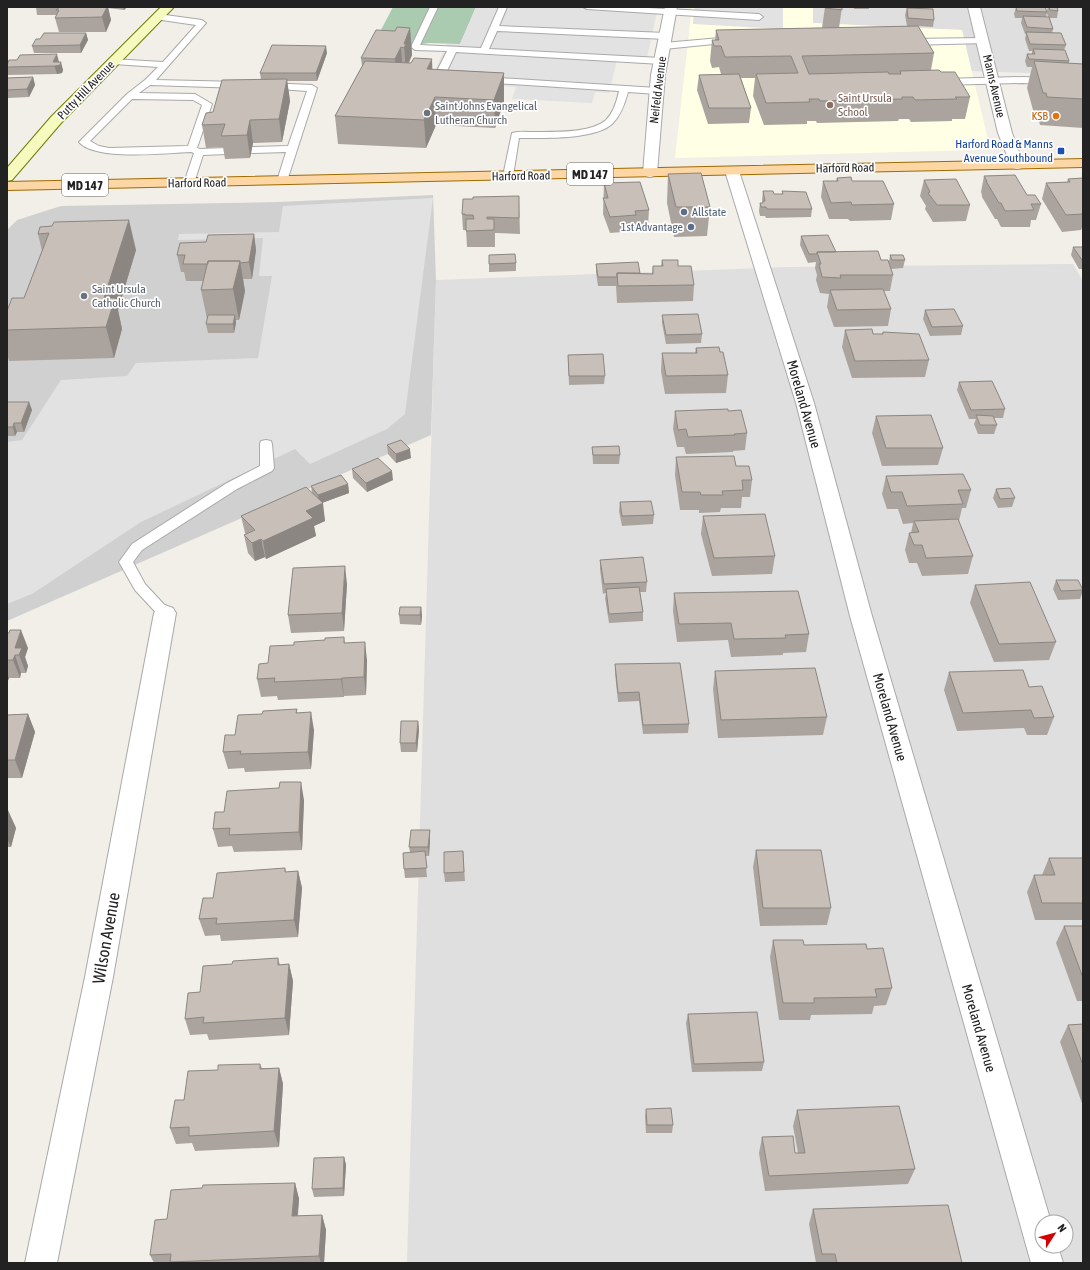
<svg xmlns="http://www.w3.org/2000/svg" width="1090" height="1270" viewBox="0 0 1090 1270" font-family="'Asap Condensed',sans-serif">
  <rect width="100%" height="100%" fill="#f2efe9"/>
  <path fill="#e0dfdf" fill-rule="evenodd" d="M813,7h270v68l-112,-4 -9,-41 -149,-7z
    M1073,264l10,17v982h-676l29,-983 352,-13zM1042,1222h24v24h-24z"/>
  <path fill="#ffffe5" d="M692,7h121v16l149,7 26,110 -10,10 -303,8z"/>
  <path fill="#d0d0d0" d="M433,195l3,85 -5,155 -424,186v-391l10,-10 44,-14 217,-4z"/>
  <path fill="#aacbaf" d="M393,7h83l-16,37 -31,-1 -20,3 -38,3z"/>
  <path fill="#e2e2e2" d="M476,7h182l-11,51 -29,-2 -9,37 -14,-1 -3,11 -80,-4 4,-12 -86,-6 17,-37h13z
    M694,7h89v22l-90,-5z
    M433,198l-28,216 -18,15 -77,35 -15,-15 -154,73 -109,72 -25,10v-162l15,-2 39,-60 66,-4 9,-13 122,-5 14,-82h-13l4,-38 -85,2 1,-6 100,-2 4,-26z"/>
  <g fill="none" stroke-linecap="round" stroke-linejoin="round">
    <defs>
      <path id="lane" d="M430,7h8l-18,38 61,3 18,-41h8l-8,19 167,7 4,3 -4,3 -169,-8 -8,18 172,9 4,3 -4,3 -205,-12 -11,23 10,1 2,2c-5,4 -18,3 -23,-1l13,-26 -32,-1 -4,-3z
        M583,7h47l129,7 4,3 -4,3 -172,-11z
        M158,14l44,6 4,3 -50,57 85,2 5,3 -5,3 -91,-3 -11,8 56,1 17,10 -15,44 3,1 27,-1 5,3 -5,3 -24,1 -9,28 -5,3 -5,-3 10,-30 -3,-1c-25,1 -96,9 -112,-10l48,-48 18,-14 13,-13 -44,-3 -3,-1 -1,-2 1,-2 52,3 33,-37 -41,-6 -1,-2zM132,99l61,1 9,5 -14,41 -79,2 -10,-2 -9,-5z
        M731,37l3,1 1,2 -1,2 -70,7 -4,-3 4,-3z
        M983,38l4,3 -1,2 -78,2 -4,-3 4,-3z
        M483,77l174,11 5,3 -5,3 -29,-2c-3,11 -7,23 -15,31 -16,17 -71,15 -94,15l-6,38 -5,3 -5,-3 9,-43c7,-2 16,-1 24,-1 20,0 55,1 70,-12 7,-7 11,-19 13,-29l-139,-9 -2,-2z
        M1023,77l60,3v6l-60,-3 -83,2 -5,-3 5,-3z
        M268,83l44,2 5,3 -30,93 -5,3 -5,-3 9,-29 -34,1 -5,-3 5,-3 36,-1 19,-55 -42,-3 -2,-2 2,-2z
        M266,440l5,1 1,3 2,24 -2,3 -35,18 -95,61 -9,12 12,22 27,29 -2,4 -5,1 -5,-1 -25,-27 -16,-28 13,-18 95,-61 33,-17v-22l1,-3z"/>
      <path id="street" d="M665,7h12l-12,68 -8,98 -2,3 -5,1 -5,-1 -2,-3 8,-98z
        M968,7h12l32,126 12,32 -2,3 -5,1 -5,-1 -14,-35z
        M732,167l5,1 2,3 75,232 58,213 179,606h-9v24h16l5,17h-32l-181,-647 -54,-213 -71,-232 2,-3z
        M165,605l8,3 3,5 -63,364 -56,286h-32l60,-286 69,-364 3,-5z"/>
      <path id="secondary" d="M161,7h13l-113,116 -49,57 -5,1v-13l44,-51z"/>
      <path id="primary" d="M1083,159v8l-1076,23v-8z"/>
    </defs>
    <use href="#lane" stroke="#a9a9a9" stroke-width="2"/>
    <use href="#street" stroke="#a9a9a9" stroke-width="2"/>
    <use href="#secondary" stroke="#707d05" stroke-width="2"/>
    <use href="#primary" stroke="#a06b00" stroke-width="2"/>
    <use href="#lane" fill="#fff" fill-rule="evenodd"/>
    <use href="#street" fill="#fff" fill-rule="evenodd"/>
    <use href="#secondary" fill="#f7fabf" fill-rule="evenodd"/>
    <use href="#primary" fill="#fcd6a4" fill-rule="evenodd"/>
  </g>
  <path fill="#aba49e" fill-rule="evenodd" d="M36,7h91l-3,3 -16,-2 3,12 -5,12h-47l-4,-14 2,-3h-20z
    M825,7h17l-3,21 78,-2h-10l-2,-11 2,-7 27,12 -1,7 -15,-1 16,27 -3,17 10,2 29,25 -5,22h-13v2l-41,1 -2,-3h-10l-1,2 -81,2 -1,-2h-9v3l-43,1 -11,-29 2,-18h-14l10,30 -2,15 -41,1 -11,-34 2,-15 22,-1 -2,-7 -7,1 -2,-7 2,-21h3l1,-10 106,-2z
    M854,7h15v2h-15z
    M1016,7l31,4 1,-4h9l1,4 -1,7h-8l4,11 -1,4 14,12 -2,5 5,11v2l14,1v64l-43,-3 -1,-4h-3l-9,-33 5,-21h-5l-2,-6 2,-7h5v-3h-3l-4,-12 1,-5h-1l-4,-11 1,-5h-7l-1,-4zM1047,13l1,4h-2z
    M410,28l2,27 -3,8 23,6 72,4v28l-9,27 -59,-3 -10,23 -88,-4 -3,-28 27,-50 -1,-8 34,-27z
    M86,33l2,7 -7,13h-47l-2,-7 8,-7z
    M327,53l-10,28h-30l3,20 -8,41 -29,1 -3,15 -25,1 -2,-12 -17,1 -4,-23 11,-13 48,-33 -1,-6z
    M59,62l4,8 -1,3 -5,1 -49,1 -1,-3v-5z
    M33,77l2,8 -6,12 -22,1v-20z
    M668,174l42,33 -3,29 -33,1 -7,-34z
    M984,176l43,19 14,9 -5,16h-5l-1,7h-29l-4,-8h-2l-13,-22v-2l-1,-3z
    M837,178l15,3 42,23 -3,16 -41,1 -2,-2h-19l-8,-22 2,-16h13z
    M1083,178v50h-1l-1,2 -19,2 -20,-33 4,-16 21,-1 1,-3z
    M924,180l46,25 -4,16 -33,1 -8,-13 1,-3 -6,-10z
    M604,183l45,27 -1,16 -13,1v4l-25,2 -7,-19z
    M763,191l11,3h8v-3l30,18 -1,8 -45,1 -1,-2h-5l-1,-5 1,-8h3l-1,-3z
    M519,196l1,38 -25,-1v14h-28l-1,-17h-3l-1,-16z
    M40,227l96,23 -18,60 4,19 -8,29 -105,3 -2,-8v-42l17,-13 18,-47 -4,-17z
    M254,234l2,16 -4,29h-9l2,12 -6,29h-3v3l-2,10h-26l-2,-9 1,-5 -6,-29 3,-9h-18l-2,-9h-3l-4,-17 29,-13z
    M801,236l35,16 45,8 8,2 1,-7 15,5 -2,8 -12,1 2,6 -3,16h-6l7,18 -3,17 -54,1 -7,-20 2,-13 -9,-1 -4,-13 1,-5 -2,-7 1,-6 -8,1 -8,-18z
    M1073,247h10v22h-4l-8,-14z
    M489,255l27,8v8l-27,1z
    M662,260l16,6 16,19 -1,16 -76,2 -1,-17h-18l-2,-14v-8l44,9 12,1 1,-8h8z
    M925,310l38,16 -2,9 -31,1 -7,-17z
    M662,315l40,19 -1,9 -35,1 -4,-21z
    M845,330l28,4h9l1,-2 46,28 -4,17 -73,1 -10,-31z
    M696,348l32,27 -2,18 -61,1 -4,-23 1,-18h33z
    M568,355l37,21 -1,8 -35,1z
    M959,382l46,27 -2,9h-9l3,7 -3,9h-16l-4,-10 2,-5h-7l-12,-29z
    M7,402h22l3,8 -8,22h-7l-2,4h-8z
    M675,411h53l19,22 -2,17 -12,1v1l-47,2 -2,-7h-7l-4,-18z
    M876,416l67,32 -5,17 -56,1 -10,-33z
    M387,445l24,13 -15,5 -8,-9z
    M592,447l28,8 -1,9h-26z
    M676,457l60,9 16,14 -2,17h-8l-1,11h-20l-1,4 -21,1v-3h-19l-5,-35z
    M352,469l41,11 -26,12 -14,-14z
    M886,476l85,14 -5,18h-4l-3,13 14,35 -5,18 -46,2 -5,-13h-8l-4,-13 4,-17h2l2,-10 -10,1 -5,-15h-11l-5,-15z
    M348,484l1,9 -27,10 3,18 -11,5 2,10 -50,23 -1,-2 -10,4 -7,-8 -4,-18 2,-1 -1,-1 -4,-17 71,-23 -1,-7z
    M996,489l19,9 -3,9 -14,1 -5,-10z
    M620,502l34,13 -1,9 -31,2 -3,-15z
    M703,516l72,40 -3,18 -60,2 -11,-42z
    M600,560l47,22 -1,10h-6l3,20v9l-34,2 -4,-25 1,-5 -3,1 -3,-25z
    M1056,580l27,9v2l-3,8 -22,1 -5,-11z
    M347,584l-3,47 -53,2 -3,-18z
    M975,585l81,57 -7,18 -55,2 -24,-59z
    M674,593l135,41 -3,18 -23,1v2l-52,2 -3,-17 -51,2 -4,-31z
    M421,607l1,9 -1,9 -21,-1 -1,-9z
    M7,633l21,15 -3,9 3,9 -2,7h-5l-1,5h-11l-2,5z
    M344,637l1,6 22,17 -1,35 -22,1v1l-66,3 -1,-4 -16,1 -4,-18 11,-16 26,-18z
    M615,664l74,60 -1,9 -45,1 -4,-33 -21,1 -3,-29z
    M715,671l112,46 -4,18 -105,3 -5,-49z
    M949,672l80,15 25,30 -7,18h-20l-3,-7 -67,3 -13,-41z
    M297,709v4l17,17 -3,39 -66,3 -1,-4 -16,1 -5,-17 12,-17 27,-21z
    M28,714l7,18 -13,46h-15v-63z
    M418,721l1,9 -2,22h-16l-1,-9z
    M279,788l25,12 -2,50 -68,2 -2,-6 -14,1 -5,-18 11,-17z
    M7,810l9,18 -5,19h-4z
    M430,830v9l-1,17h-4l2,21 -22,1 -1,-9 6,-17 -1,-5z
    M756,850l75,58 -4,17 -67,1 -7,-59z
    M463,851l2,30 -20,1 -1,-9z
    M1049,858h34v62h-48l-8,-28 7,-17h8z
    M285,868l1,4 12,-1 4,17 -4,49 -77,4 -1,-6 -15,1 -6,-17 14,-21z
    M1064,926h19v75h-6l-21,-58z
    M773,940l31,5 63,4 25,39 -6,17 -12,1 -2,8 -61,1 -1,5h-31l-9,-63z
    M278,958l2,7 9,-1 4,17 -4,54 -80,5 -2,-6 -17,1 -5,-16 15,-27 32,-28z
    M688,1014l76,48 -2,9 -70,1 -6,-49z
    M1083,1024v82l-23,-64 8,-17z
    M260,1064l2,4h17l4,16 -4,63 -84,4 -3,-8 -16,1 -6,-16 14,-28 34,-30z
    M646,1109l27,16 -1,8h-26l-1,-16z
    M797,1110l118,59 -7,15 -143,7 -6,-38 3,-16 33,16h3l-5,-27z
    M344,1157l2,8 -2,31 -30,1 -2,-8z
    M295,1183l4,16 -1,17 24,-1 4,15 -2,33h-170l-4,-8 17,-36z
    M813,1209l149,54h-146l-7,-39z"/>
  <path fill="#8b8681" d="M107,7h1l3,13 -5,12 -4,-15z
    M123,7h4l-3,3z
    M410,28l2,27 -5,11 -1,9 -2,-31z
    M86,33l2,7 -7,13 -1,-8z
    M326,46l1,7 -10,28 -1,-8z
    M401,47l2,27 -6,13 -2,-28z
    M57,54l2,8h2l2,8 -1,3 -5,1 -4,-12z
    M432,59l1,28 -6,-18z
    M504,73v28l-9,27 -1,-28z
    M33,77l2,8 -6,12 -2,-8z
    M287,79l3,22 -8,41 -3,-23z
    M435,97l1,28 -10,23 -2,-28z
    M250,120l3,23 -3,15 -3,-23z
    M129,220l7,30 -18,60 4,19 -8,29 -8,-31 -2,-29z
    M254,234l2,16 -4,29 -3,-17z
    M240,261l5,30 -6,29 -6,-31z
    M235,315l1,8 -2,10 -1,-9z
    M29,402l3,8 -8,22 -3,-9z
    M14,423l3,9 -2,4 -2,-9z
    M410,449l1,9 -15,5v-9z
    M392,471l1,9 -26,12 -1,-9z
    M348,484l1,9 -30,11 -1,-9z
    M323,503l2,18 -11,5 2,10 -50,23 -3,-18 43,-30z
    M261,539l4,18 -10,4 -3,-18z
    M345,566l2,18 -3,47 -2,-18z
    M421,607l1,9 -1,9 -1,-10z
    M21,630l7,18 -3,9 3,9 -2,7 -7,-18 -4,-7z
    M365,642l2,18 -1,35 -2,-18z
    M15,655l6,18 -1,5 -7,-18z
    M7,673l2,5 -2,5z
    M342,678l2,18v1l-3,-18z
    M311,712l3,18 -3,39 -3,-17z
    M28,714l7,18 -13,46 -7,-18z
    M418,721l1,9 -2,22 -1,-9z
    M301,782l3,18 -2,50 -3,-18z
    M8,810l8,18 -5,19 -4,-8v-24z
    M430,830v9l-1,17 -1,-9z
    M298,871l4,17 -4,49 -4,-17z
    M289,964l4,17 -4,54 -4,-17z
    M279,1068l4,16 -4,63 -5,-16z
    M344,1157l2,8 -2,31 -1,-8z
    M295,1183l4,16 -3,32 -4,-15z
    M322,1215l4,15 -2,33h-3l-2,-7z"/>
  <path fill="#c7bfb8" stroke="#8b8681" d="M60,7h47l-5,10 -47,1 4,-8h-3z
    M825,7h17v3l-17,-2z
    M1016,7h29l2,5 -30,-1z
    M1049,7h8l1,4 -8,-1z
    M907,8l26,1 1,11 -26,-2z
    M1023,16l26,1 4,12 -26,-2z
    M918,26l16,27 -132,3 7,18 79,-2 1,2h12l-1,-3 39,-1 2,2h14l15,25h-15l2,2 -42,1 -2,-3h-11v2l-82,2 -1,-2h-10l1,3 -44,1 -10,-29 42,-1 -7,-17 -66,1 -4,-11h-7l-2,-6h7l-3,-10z
    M397,27l13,1 -6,16h2l-2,4 -3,-1 -6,12 -34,-1 15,-28 19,1z
    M1026,32l35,1 5,12 -36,-1z
    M44,33h42l-6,12 -48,1 4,-7h4z
    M272,45l54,1 -10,27h-56z
    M1033,49l32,1 4,11 -40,-2 -2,-5h8z
    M57,54l-4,8h8l-1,3 -5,1 -48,1v-2l2,-5h8l3,-5z
    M414,58l18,1 -5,10 77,4 -10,27 -59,-3 -11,23 -89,-4 30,-55 46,2z
    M1034,61l49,3v35l-36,-2 -1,-4h-3z
    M739,74l12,34h-42l-10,-33z
    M33,77l-6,12 -20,1v-12z
    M287,79l-8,40 -29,1 -3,15 -26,1 4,-12 -23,1 4,-12 7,-1 9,-32z
    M701,173l9,34h-34l-8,-33z
    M1015,175l12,20h8l6,9h-10l3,6 -29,1 -4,-8h-2l-13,-22h1l-3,-5z
    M851,177l1,4h31l11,23 -42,1 -1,-3 -20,1 -8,-22h15l-1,-3z
    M1083,178v36l-17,1 -20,-32 24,-1 -2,-3z
    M956,179l14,26h-33l-9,-12 2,-1 -6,-12z
    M640,182l9,28 -14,1 1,4 -26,2 -7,-19h5l-4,-15z
    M763,191h10l1,3h9l-1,-3 24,1 6,17h-45l-1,-2h-5l-1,-4h3v-2h2z
    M519,196v22l-32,-1v2h7v11l-28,1v-12h8l-1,-4h-8v-1h-3l1,-15h10v-2z
    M129,220l-25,78h11l-9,29 -99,3v-19l5,-13h12l25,-65 -11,1 2,-7 12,-1 2,-4z
    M254,234l-5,28 -9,1v-2h-32v3h-25l2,-9h-8l3,-12 26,-1 2,-7z
    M828,235l8,17h-19v2h-8l-8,-18z
    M1073,247h10v13h-1z
    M878,251l3,9h7l5,15h-53l1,3 -19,-1 -3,-13h2l-4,-12z
    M515,254l1,9 -27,1v-9z
    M890,255h13l2,5h-13z
    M662,260h16v6h13l3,19 -76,1 -1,-13 36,1v-8h10z
    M208,261h32l-7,28 -32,1z
    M638,262l2,11h-23v4h-19l-2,-13z
    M883,289l8,20 -54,1 -7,-20z
    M954,309l9,17 -31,1 -7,-17z
    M698,314l4,20 -36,1 -4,-20z
    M208,315h27l-2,9h-27z
    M872,329l1,5h10v-2l36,2 10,26 -74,1 -10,-31z
    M719,347l1,5h3l5,23 -62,1 -4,-23h35l-1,-5z
    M603,354l2,22h-36l-1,-21z
    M992,381l13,28 -34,1 -12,-28z
    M7,402h22l-8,21h-7l-1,4h-6z
    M728,409v2l13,-1 6,23 -13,1 1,1 -47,2 -2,-8 -8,1 -3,-19z
    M931,415l12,33h-57l-10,-32z
    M976,415l17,1 4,9h-17z
    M401,440l9,9 -14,5 -9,-9z
    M619,446l1,9h-27l-1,-8z
    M734,456l2,10h13l3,14h-10l1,10 -21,1 1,4h-22l-1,-3h-18l-6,-35z
    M378,458l14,13 -26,12 -14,-14z
    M963,474l8,16h-13l5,14 -56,2 -5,-14h-11l-5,-16z
    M341,475l7,9 -30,11 -7,-9z
    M306,487l17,16 -17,8 7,7 -50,23 -2,-2 -9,4 -8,-8 11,-5 -14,-14z
    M1010,488l5,10 -15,1 -4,-10z
    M651,501l3,14 -32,1 -2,-14z
    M765,514l10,42 -61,2 -11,-42z
    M958,519l15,37 -47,2 -4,-13h-8l-5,-12 10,-1 -5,-11z
    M643,557l4,25 -43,2 -4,-24z
    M345,566l-3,47 -54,2 5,-47z
    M1056,580h22l5,10 -22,1z
    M1030,582l26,60 -57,2 -24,-59z
    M639,587l4,25 -34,2 -3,-25z
    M798,591l11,43 -24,1 1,3 -52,1 -3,-16 -52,1 -5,-31z
    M400,607h21l-1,8h-21z
    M10,630h11l-6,18h7l-3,7h-4l-2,5h-6v-27h2z
    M344,637v6l21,-1 -1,35 -22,1 -1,1 -67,3 1,-4 -18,1 2,-15 9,-1 2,-17 24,-1v-3l31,-2v-2z
    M680,663l9,61 -46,1 -4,-33 -21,1 -3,-29z
    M815,668l12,49 -106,3 -6,-49z
    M1023,670l6,17 13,-1 12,31 -20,1 -3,-8 -68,3 -14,-41z
    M297,709l-1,4 15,-1 -3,40 -68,2 1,-3 -18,1 2,-17h10l3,-20 24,-1 1,-3z
    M28,714l-13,46h-8v-45z
    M401,721h17l-2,22h-16z
    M280,782h21l-2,50 -70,3 1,-7 -17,1 2,-17h9l3,-21 52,-3z
    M411,830h19l-2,17h-19z
    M756,850h65l10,58h-68z
    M425,851l2,17 -23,1 -1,-16z
    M463,851l1,21 -20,1v-21z
    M1049,858h34v45h-41l-8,-28h21z
    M285,868v4l13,-1 -4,49 -78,4 1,-6 -18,1 4,-21h10l4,-25z
    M1064,926h19v52z
    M773,940h30l1,5 62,-1 1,5 16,-1 9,40 -17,1 2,8 -63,1v5h-31z
    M278,958v7l11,-1 -4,54 -82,5 1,-6 -19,2 3,-26 12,-1 3,-26 29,-2 1,-3z
    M757,1012l7,50 -70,2 -6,-50z
    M1083,1024v41l-15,-40z
    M260,1064v5l19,-1 -5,63 -85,5v-9l-19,1 5,-28h9l4,-29 30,-1v-5z
    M899,1106l16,63 -146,7 -7,-39 31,-1 2,17h10l-8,-43z
    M671,1108l2,17h-26l-1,-16z
    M344,1157l-1,31 -31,1 2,-31z
    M295,1183l-3,33 30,-1 -3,41 -149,6 1,-8 -21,1 5,-35 12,-1 4,-29 31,-2 1,-3z
    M948,1205l14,58h-125l-2,-9h-13l-9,-45z"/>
  <circle fill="#8d6e63" stroke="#fff" stroke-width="1.5" cx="830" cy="105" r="4"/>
  <g fill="#6b7280" stroke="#fff" stroke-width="1.5">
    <circle cx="427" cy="113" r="4"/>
    <circle cx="84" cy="296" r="4"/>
  </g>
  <circle fill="#e8710a" stroke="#fff" stroke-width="1.5" cx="1056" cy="116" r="4"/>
  <rect fill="#1a4fb4" stroke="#fff" stroke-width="1.5" x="1057" y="147" width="8" height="8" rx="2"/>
  <g fill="#5c6f8a" stroke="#fff" stroke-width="1.5">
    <circle cx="684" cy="212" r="4"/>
    <circle cx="691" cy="227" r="4"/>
  </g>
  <g text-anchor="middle" stroke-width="3.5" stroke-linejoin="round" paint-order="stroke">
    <g font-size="12" fill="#222" stroke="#fff">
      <text transform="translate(994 86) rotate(77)" y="4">Manns Avenue</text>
      <text transform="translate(86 90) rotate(-46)" y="4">Putty Hill Avenue</text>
      <text transform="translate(658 90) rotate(-83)" y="4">Neifeld Avenue</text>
      <text transform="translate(845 168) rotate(-1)" y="4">Harford Road</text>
      <text transform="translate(521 176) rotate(-1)" y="4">Harford Road</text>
      <text transform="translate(197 183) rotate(-1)" y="4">Harford Road</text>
    </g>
    <g font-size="12" fill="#785e54" stroke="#fff" text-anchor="start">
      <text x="838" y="102">Saint Ursula<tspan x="838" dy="14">School</tspan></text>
    </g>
    <g font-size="12" fill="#5b616d" stroke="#fff" text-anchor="start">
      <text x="435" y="110">Saint Johns Evangelical<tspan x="435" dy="14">Lutheran Church</tspan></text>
      <text x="92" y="293">Saint Ursula<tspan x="92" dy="14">Catholic Church</tspan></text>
    </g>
    <g font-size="12" fill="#c56008" stroke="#fff" text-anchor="end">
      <text x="1048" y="120">KSB</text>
    </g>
    <g font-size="12" fill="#164399" stroke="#fff" text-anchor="end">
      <text x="1053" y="148">Harford Road &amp; Manns<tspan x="1053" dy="14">Avenue Southbound</tspan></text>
    </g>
    <g font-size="12" fill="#4e5e75" stroke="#fff" text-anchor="start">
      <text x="692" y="216">Allstate</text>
      <text x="683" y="231" text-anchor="end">1st Advantage</text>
    </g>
    <g fill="#fff" stroke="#646464" stroke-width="1">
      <rect x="567" y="163" width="46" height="22" rx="3"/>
      <rect x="62" y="174" width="46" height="22" rx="3"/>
    </g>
    <g font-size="13" font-weight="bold" fill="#222">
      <text x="590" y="179">MD 147</text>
      <text x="85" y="190">MD 147</text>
    </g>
    <g font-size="14" fill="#222" stroke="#fff">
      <text transform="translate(804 404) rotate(74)" y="5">Moreland Avenue</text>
      <text transform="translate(890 717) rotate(74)" y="5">Moreland Avenue</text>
      <text transform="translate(979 1028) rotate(74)" y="5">Moreland Avenue</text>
    </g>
    <g font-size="17" fill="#222" stroke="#fff">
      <text transform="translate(106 938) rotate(-80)" y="6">Wilson Avenue</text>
    </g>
  </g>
  <rect width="1090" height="1270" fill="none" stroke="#222222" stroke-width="16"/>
  <g transform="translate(1054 1234) rotate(54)"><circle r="19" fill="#ffffff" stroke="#a7a7a7"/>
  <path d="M0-3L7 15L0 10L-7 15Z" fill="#d40000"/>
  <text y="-6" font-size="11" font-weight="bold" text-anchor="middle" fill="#222222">N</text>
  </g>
</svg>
